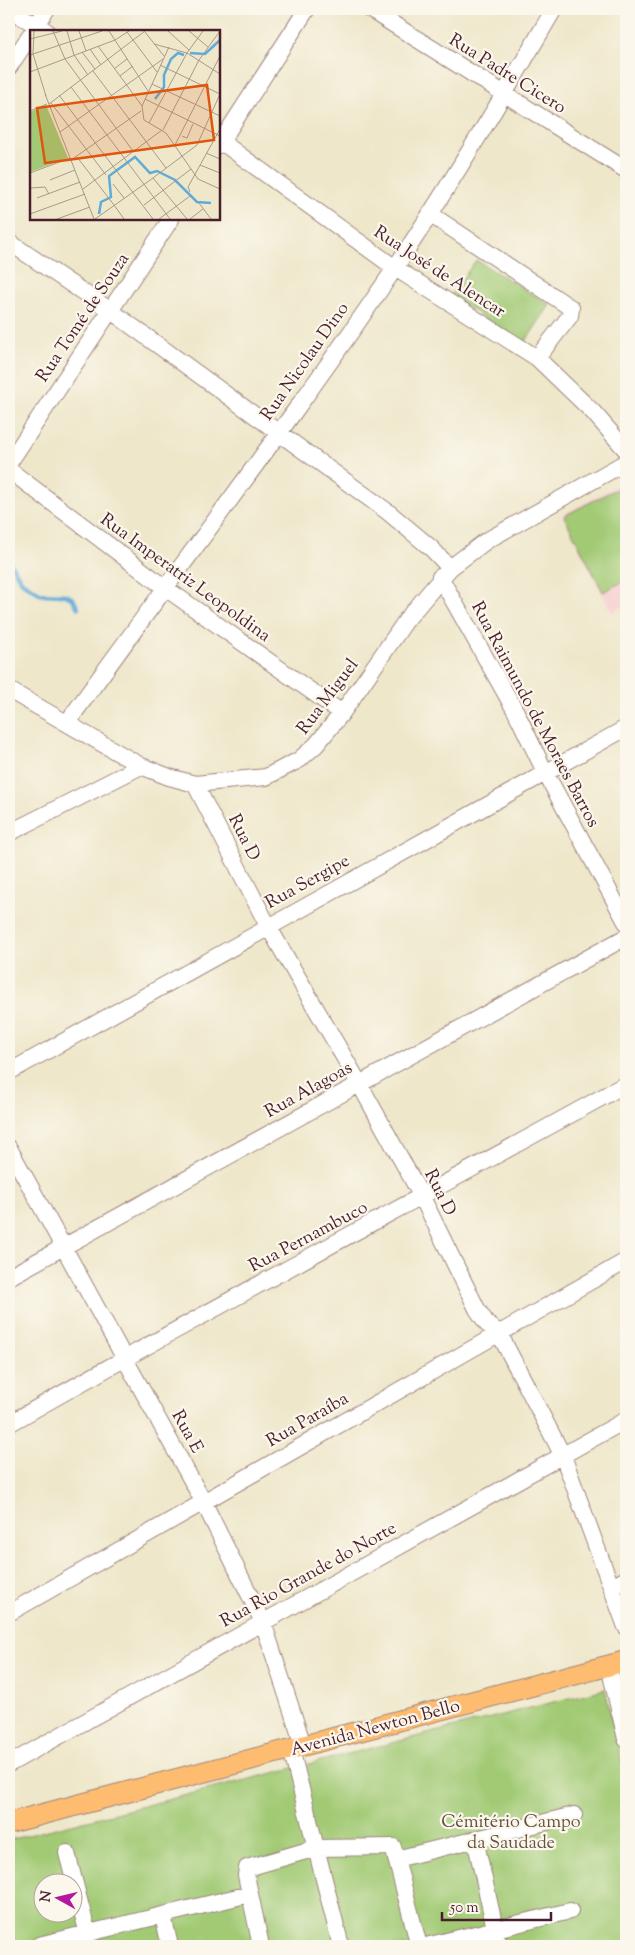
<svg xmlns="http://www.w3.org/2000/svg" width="635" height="1955" viewBox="0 0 635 1955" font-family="'Sorts Mill Goudy',serif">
  <rect width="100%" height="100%" fill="#fbf7ec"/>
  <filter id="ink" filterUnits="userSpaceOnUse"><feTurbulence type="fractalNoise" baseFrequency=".02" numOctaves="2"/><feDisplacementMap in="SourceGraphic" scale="10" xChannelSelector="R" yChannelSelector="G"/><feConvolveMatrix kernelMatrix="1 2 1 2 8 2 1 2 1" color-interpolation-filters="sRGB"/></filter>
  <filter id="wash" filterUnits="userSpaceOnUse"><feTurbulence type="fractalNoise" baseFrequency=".0096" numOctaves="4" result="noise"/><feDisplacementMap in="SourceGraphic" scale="20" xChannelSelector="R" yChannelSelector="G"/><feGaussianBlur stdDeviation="1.12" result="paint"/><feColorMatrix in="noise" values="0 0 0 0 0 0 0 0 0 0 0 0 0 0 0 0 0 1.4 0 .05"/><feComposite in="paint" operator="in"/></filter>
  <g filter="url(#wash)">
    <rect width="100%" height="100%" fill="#eee7ca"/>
    <path fill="#f7cfd1" d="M626,480v124l-14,9 -50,-98z"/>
    <path fill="#a2ca75" stroke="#767450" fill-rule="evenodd" d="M476,260l74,45 -27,40 -72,-50z
      M626,484v96l-23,12 -39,-76z
      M605,1689l21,91v166h-617v-106zM42,1882h30v30h-30z"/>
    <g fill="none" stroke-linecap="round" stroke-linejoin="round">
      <path stroke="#61abd9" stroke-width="4.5" d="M9,561l13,21 19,12 25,1 7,4 5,9"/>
    </g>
  </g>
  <g filter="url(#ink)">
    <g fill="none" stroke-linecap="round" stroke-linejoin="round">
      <defs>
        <path id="minor" d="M9,9l37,22
          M369,9l257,161
          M33,31l14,-22
          M9,67l22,-33
          M219,140l176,128 142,90 56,54 33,38
          M219,145l88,-136
          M430,214l141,94 -1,8 -33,42
          M9,242l102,69 277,201 43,36 19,20
          M9,463l162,-244
          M9,470l155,117 178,126
          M440,577l76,135 29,60 81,150
          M9,690l132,76 28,11 26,7 71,-7 33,-17 17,-15 26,-32 65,-94 43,-51 36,-27 140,-79
          M67,723c109,-152 223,-300 328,-455 56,-84 108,-171 159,-259
          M195,784l73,142 91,157 63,114 55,112 10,15 12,9 64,123 63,171
          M9,833l132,-67
          M9,1072l617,-344
          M9,1148l194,353 60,121 40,123
          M9,1277l617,-340
          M9,1424c203,-117 412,-226 617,-340
          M613,1587l13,-8
          M9,1613l617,-352
          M609,1666l17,73
          M291,1749l25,99 77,-1 26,99
          M9,1764l617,-344
          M475,1839l24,107
          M67,1853l24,93
          M396,1859l178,-44
          M163,1916l7,30
          M39,1945l211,-51
          M261,1946l-15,-71 1,-7 69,-20 25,98
          M426,1946l144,-35"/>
        <path id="major" d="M9,1823l617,-162"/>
      </defs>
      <use href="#minor" stroke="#9c837a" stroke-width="18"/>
      <use href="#major" stroke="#9c837a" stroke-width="22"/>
      <use href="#minor" stroke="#fff" stroke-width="16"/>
      <use href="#major" stroke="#febc70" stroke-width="20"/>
    </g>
  </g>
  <g text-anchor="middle" stroke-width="4.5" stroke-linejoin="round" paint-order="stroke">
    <g font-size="18" fill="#4a1f2b" stroke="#fbf7ec">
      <text transform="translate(508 73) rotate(32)" y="6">Rua Padre Cicero</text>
      <text transform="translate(440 271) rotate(33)" y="6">Rua José de Alencar</text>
      <text transform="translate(82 317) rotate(-56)" y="6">Rua Tomé de Souza</text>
      <text transform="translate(304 361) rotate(-55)" y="6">Rua Nicolau Dino</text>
      <text transform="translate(186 577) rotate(36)" y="6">Rua Imperatriz Leopoldina</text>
      <text transform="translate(327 696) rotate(-53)" y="6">Rua Miguel</text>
      <text transform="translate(536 714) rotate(62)" y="6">Rua Raimundo de Moraes Barros</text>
      <text transform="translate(245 837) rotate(63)" y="6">Rua D</text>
      <text transform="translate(307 881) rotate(-29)" y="6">Rua Sergipe</text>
      <text transform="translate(308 1089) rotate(-29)" y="6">Rua Alagoas</text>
      <text transform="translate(441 1192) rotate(63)" y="6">Rua D</text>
      <text transform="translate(308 1236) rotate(-28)" y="6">Rua Pernambuco</text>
      <text transform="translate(307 1419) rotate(-30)" y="6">Rua Paraíba</text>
      <text transform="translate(188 1431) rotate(61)" y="6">Rua E</text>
      <text transform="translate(308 1574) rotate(-29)" y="6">Rua Rio Grande do Norte</text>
      <text transform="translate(375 1727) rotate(-15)" y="6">Avenida Newton Bello</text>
    </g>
    <g font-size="18" fill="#645241" stroke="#fbf7ec">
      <text x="511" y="1827">Cémitério Campo<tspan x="511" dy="21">da Saudade</tspan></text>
    </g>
  </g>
  <g transform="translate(30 30)">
    <rect width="190" height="190" fill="#eee7ca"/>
    <path d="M16,75l22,53 -38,14v-60z" fill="#a2ca75"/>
    <path fill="none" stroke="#61abd9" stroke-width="2.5" d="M160,23l15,1 15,-14M125,69l9,-12v-12l7,-16 7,-6 6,2M69,184l2,-12 10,-5 -2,-21 26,-19 15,16 7,-2 18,9 22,22 14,1"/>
    <path fill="none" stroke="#ac978a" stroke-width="1" d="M4,1l-1,23 13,42M23,1l12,28 68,92M37,1l7,24 14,20M49,1l7,20M79,1l39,60M138,1l21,19M159,1l19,16M97,2l30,40M115,2l19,24M0,9l32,-8M124,14l33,9 33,21M68,16l44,60 2,14 22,13 32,46 22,10M60,19l11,16M52,22l13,17M0,25l72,-24M130,35l60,29M84,39l13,-10M63,41l73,97M0,42l85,-32 14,-9M90,46l13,-10M122,54l68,32M41,57l99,132M15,64l49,125M29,65l94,124M115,69l75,37M21,73l55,72M19,74l96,-73M112,76l27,-59M0,81l17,-7M119,93l38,-70 16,-22M133,100l36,-70 21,-29M30,102l103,-73M152,106l5,2 6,-14M145,115l45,-89M176,123l14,6M47,127l37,48M41,130l70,-49M170,135l20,8M0,143l40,-15M123,148l44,-33 23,-51M20,150l25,-10M83,154l11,14M0,158l15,-1 4,7M53,159l79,-59M160,162l-2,-5 32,-58M7,168l43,-16M169,173l12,16M84,175l10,14M114,175l47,-36M0,184l55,-20M27,189l33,-12M65,189l58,-41 34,41M129,189l31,-23M160,189l13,-10"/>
    <path fill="#e0560e" fill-opacity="0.15" stroke="#e0560e" stroke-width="2.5" d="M177,55l7,55 -169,23 -8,-55z"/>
    <rect width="190" height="190" fill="none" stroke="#4a1f2b" stroke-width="2.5"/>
  </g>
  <rect width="635" height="1955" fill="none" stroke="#fbf7ec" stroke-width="30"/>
  <g transform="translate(58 1898) rotate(278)"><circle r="24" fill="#fbf7ec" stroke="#b4a19f"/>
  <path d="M0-4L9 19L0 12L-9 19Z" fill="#b5179e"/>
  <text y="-8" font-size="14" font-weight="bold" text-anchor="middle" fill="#4a1f2b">N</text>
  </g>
  <path d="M442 1912v8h109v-8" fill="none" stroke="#4a1f2b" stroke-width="2.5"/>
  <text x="450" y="1912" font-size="15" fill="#4a1f2b" stroke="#fbf7ec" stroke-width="4" paint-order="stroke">50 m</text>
</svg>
